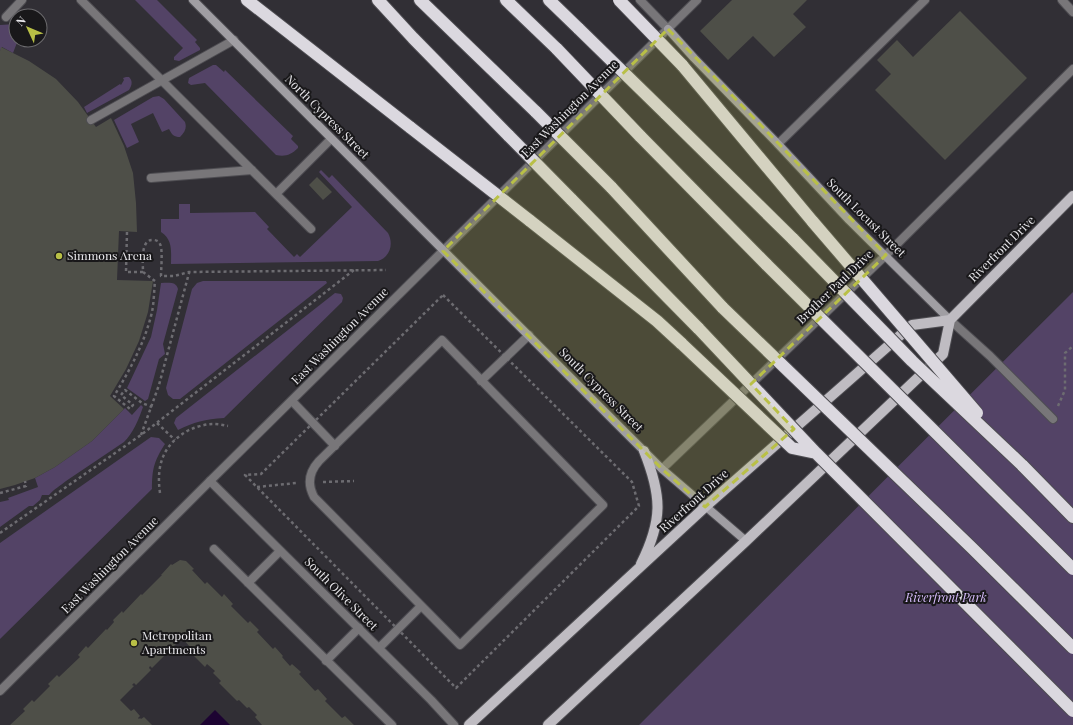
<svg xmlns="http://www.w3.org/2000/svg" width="1073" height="725" viewBox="0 0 1073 725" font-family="'Playfair Display',serif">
  <rect width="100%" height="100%" fill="#312f35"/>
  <path fill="#534366" d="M135,0h22l40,40 -2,2 5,6v2l-21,11 -5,-1v-3l9,-9z
    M16,24v16h2l-5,13 -11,-6 -2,4v-26z
    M213,65h3l8,7 1,-2 68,66 -2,3 7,7v2c-7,7 -13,9 -22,7l-71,-72 -14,2 -3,-2 1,-5z
    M126,77h3c4,4 3,8 0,13l-42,23 -3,-6 36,-23 1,1 3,-5 -1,-2z
    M159,96l5,3 21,23c2,6 0,10 -5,15 -6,0 -8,-2 -11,-8l-7,3 -9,-19 -22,11 8,18 -12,6 -13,-28 39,-23z
    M321,170l8,8 3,-3 56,58c6,11 2,24 -10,28l-207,3c0,-13 2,-24 -10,-32v-13h18v-15h11v9l65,-1 14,15 -2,2 27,28 3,-3 3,3 52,-50 -33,-35z
    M203,281h123l1,2 -147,116h-7l-5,-4 -2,-7 26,-99 5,-6z
    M161,283c7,0 15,-2 17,6l-15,55 2,10 -6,5 -11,40 -3,2 -18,-13 24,-51 6,-27z
    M1073,292v433h-434z
    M335,293l6,1 2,4 -1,4 -118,116c-19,1 -30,4 -46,12l-4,-7 2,-5z
    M141,405l2,2c-4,12 -10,26 -19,35l-58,39c-6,5 -12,8 -17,14h-7l-2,5 -7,6h-4l-29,21v-25l9,-2 -1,-2 30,-11 -3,-9 20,-11 37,-26 33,-33 7,7z
    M151,437l8,1 6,6c-11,17 -13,25 -13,45l-152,150v-96z"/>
  <path fill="#1d0432" d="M215,710l15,15h-30z"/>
  <path fill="#4e4f48" d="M732,0h75l-14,14 13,13 -32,30 -21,-21 -25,24 -28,-29z
    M960,11l67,67 -82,82 -70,-70 16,-16 -14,-14 20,-20 16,17z
    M1,47l28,14 27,18 22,23 18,25 15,-9 13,28 9,27 3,30 1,29 -18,-1 -2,49 36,1 -5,31 -9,29 -13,28 -16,27 14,13 -32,32 -37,26 -20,11 -20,7 -15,4v-438z
    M317,177l15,15 -9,8 -14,-15z
    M180,560l6,1 8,8 -2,1 13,14 2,-2 15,15 2,-3 9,10 -2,2 17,17 2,-2 9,9 -2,2 16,17 2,-2 8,9 -1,1 8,9 2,-2 9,8 -2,2 16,17 3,-2 9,10 -2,2 17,17 3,-2 9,9h-92l-7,-8 2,-2 -8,-8 -2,1 -8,-8 -2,1 -18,-18 2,-2 -8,-8 2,-2 -8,-7 -2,3 -17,-17 2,-3 -8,-9 -5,5 -2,-1h-1l2,2 -8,8 -1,-2 -1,2 1,1 -15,15 -2,-2 -1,2 2,2 -15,15 -2,-2 -2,2 2,1 -14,14 11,11 3,-2 6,7 -2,2 1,1 1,-1 1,1 3,-2 8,8h-142l15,-14 -2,-2 9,-9 2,2 16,-16 -2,-2 9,-9 2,2 21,-20 -2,-2 8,-9 2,2 18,-19 1,1 7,-8 -1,-2 9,-9 1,2 18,-19 1,1 20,-20h-1l10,-11 1,1z"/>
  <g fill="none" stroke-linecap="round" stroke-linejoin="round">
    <defs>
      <path id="service" d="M81,0l230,229
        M6,17l16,-17
        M91,120l143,-80
        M778,144l147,-144
        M151,178l101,-8
        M276,194l55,-55
        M950,320l40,36 63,63
        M442,340l161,165 -143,140 -146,-148c-7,-13 -5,-25 5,-36z
        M481,381l48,-46
        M292,401l43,45
        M214,549l178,176
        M248,583l32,-32
        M379,648l42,-42
        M326,661l33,-33"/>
      <path id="minor" d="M640,0l28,29
        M1062,0l11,12
        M662,469l224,-214 187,-186
        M210,481l221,219 23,25"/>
      <path id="tertiary" d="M0,691l210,-210 487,-481"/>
      <path id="secondary" d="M193,0l469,469 84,72
        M668,29l26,29 84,86 71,76 101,100"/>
      <path id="primary" d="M641,564c22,-44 21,-68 3,-113
        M469,725l236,-218 207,-182 38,-5
        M548,725l198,-184 197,-187 7,-34 123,-124"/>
      <path id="motorway" d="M247,0l164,128
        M378,0l35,38 96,98
        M420,0l116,112
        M506,0l51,49
        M549,0l30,29
        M682,65l131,157
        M665,113l128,126
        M640,136l127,129
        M611,187l112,121
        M571,199l128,130
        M529,220l128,101 25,23
        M1022,465l51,52"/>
    </defs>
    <use href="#service" stroke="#4e4d52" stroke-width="10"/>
    <use href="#minor" stroke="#4e4d52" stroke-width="10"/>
    <use href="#tertiary" stroke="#4e4d52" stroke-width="10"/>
    <use href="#secondary" stroke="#4e4d52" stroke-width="10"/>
    <use href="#primary" stroke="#4e4d52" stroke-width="12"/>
    <use href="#motorway" stroke="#4e4d52" stroke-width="14"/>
    <path stroke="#6d6c71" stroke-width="2.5" stroke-dasharray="3 3" stroke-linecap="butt" d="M127,232l-1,40h17c0,-8 -3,-33 10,-32 3,0 6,1 7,4 3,6 1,25 1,32h13l15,-4 197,-2
      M143,272l12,9c-1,10 -1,21 -3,31 -7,30 -22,58 -38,84l16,13 3,-4 -12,-10 4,-5 17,13 10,4
      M443,295l189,187 7,24 -183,182 -211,-213 16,-1z
      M1058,406l7,-16v-37l8,-7
      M157,423l18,17
      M141,435l18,-50 30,-112
      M323,482l31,-1
      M257,487l39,-4
      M0,493l26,-7 -1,-5
      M160,493c-4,-28 3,-49 29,-63 7,-3 16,-6 24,-6 5,0 10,1 15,2
      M0,533l141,-98 213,-165"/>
    <use href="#service" stroke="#787679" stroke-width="8"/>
    <use href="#minor" stroke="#787679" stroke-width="8"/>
    <use href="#tertiary" stroke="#787679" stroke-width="8"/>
    <use href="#secondary" stroke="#a09ea3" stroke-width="8"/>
    <use href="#primary" stroke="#bfbcc2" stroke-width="10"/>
    <use href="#motorway" stroke="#dbd8df" stroke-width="12"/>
    <defs>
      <path id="motorway-bridge" d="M619,0l63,65
        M579,29l86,84
        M557,49l83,87
        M536,112l75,75
        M411,128l118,92
        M509,136l62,63
        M813,222l164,191
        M793,239l119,122 110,104
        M767,265l306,304
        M723,308l249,240 101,100
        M699,329l117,124 257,258
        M682,344l110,104 24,5"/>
    </defs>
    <use href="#motorway-bridge" stroke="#4e4d52" stroke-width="14" stroke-linecap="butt"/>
    <use href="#motorway-bridge" stroke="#dbd8df" stroke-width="12"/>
  </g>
  <path fill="#b9c046" fill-opacity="0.2" stroke="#b9c046" stroke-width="3" stroke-dasharray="8 5" stroke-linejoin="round" d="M668,29l218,226 -135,129 43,45 -89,78 -43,-38 -219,-218z"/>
  <g fill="#b9c046" stroke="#19181a" stroke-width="1.5">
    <circle cx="59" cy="256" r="4"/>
    <circle cx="134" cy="643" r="4"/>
  </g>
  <g text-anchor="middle" stroke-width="4" stroke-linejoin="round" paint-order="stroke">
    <g font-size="12" fill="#e9e8ec" stroke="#19181a">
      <text transform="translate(570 109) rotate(-45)" y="4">East Washington Avenue</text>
      <text transform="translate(327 117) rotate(45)" y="4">North Cypress Street</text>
      <text transform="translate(866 218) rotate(45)" y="4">South Locust Street</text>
      <text transform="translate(1002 249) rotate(-45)" y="4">Riverfront Drive</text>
      <text transform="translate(835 287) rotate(-44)" y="4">Brother Paul Drive</text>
      <text transform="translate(340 336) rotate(-45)" y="4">East Washington Avenue</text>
      <text transform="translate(601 390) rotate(45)" y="4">South Cypress Street</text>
      <text transform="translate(694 501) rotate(-42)" y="4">Riverfront Drive</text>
      <text transform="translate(110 565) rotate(-45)" y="4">East Washington Avenue</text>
      <text transform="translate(341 594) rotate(45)" y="4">South Olive Street</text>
    </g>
    <g font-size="12" fill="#e9e8ec" stroke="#19181a" text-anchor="start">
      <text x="67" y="260">Simmons Arena</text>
      <text x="142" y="640">Metropolitan<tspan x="142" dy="14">Apartments</tspan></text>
    </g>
    <g font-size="12" font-style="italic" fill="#d8bdfd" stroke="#19181a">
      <text x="946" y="602">Riverfront Park</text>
    </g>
  </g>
  <g transform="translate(28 28) rotate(314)"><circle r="19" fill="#19181a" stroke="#6c6b6e"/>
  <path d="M0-3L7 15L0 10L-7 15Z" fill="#b9c046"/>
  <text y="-6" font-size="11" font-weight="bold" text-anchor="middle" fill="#e9e8ec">N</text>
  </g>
</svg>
